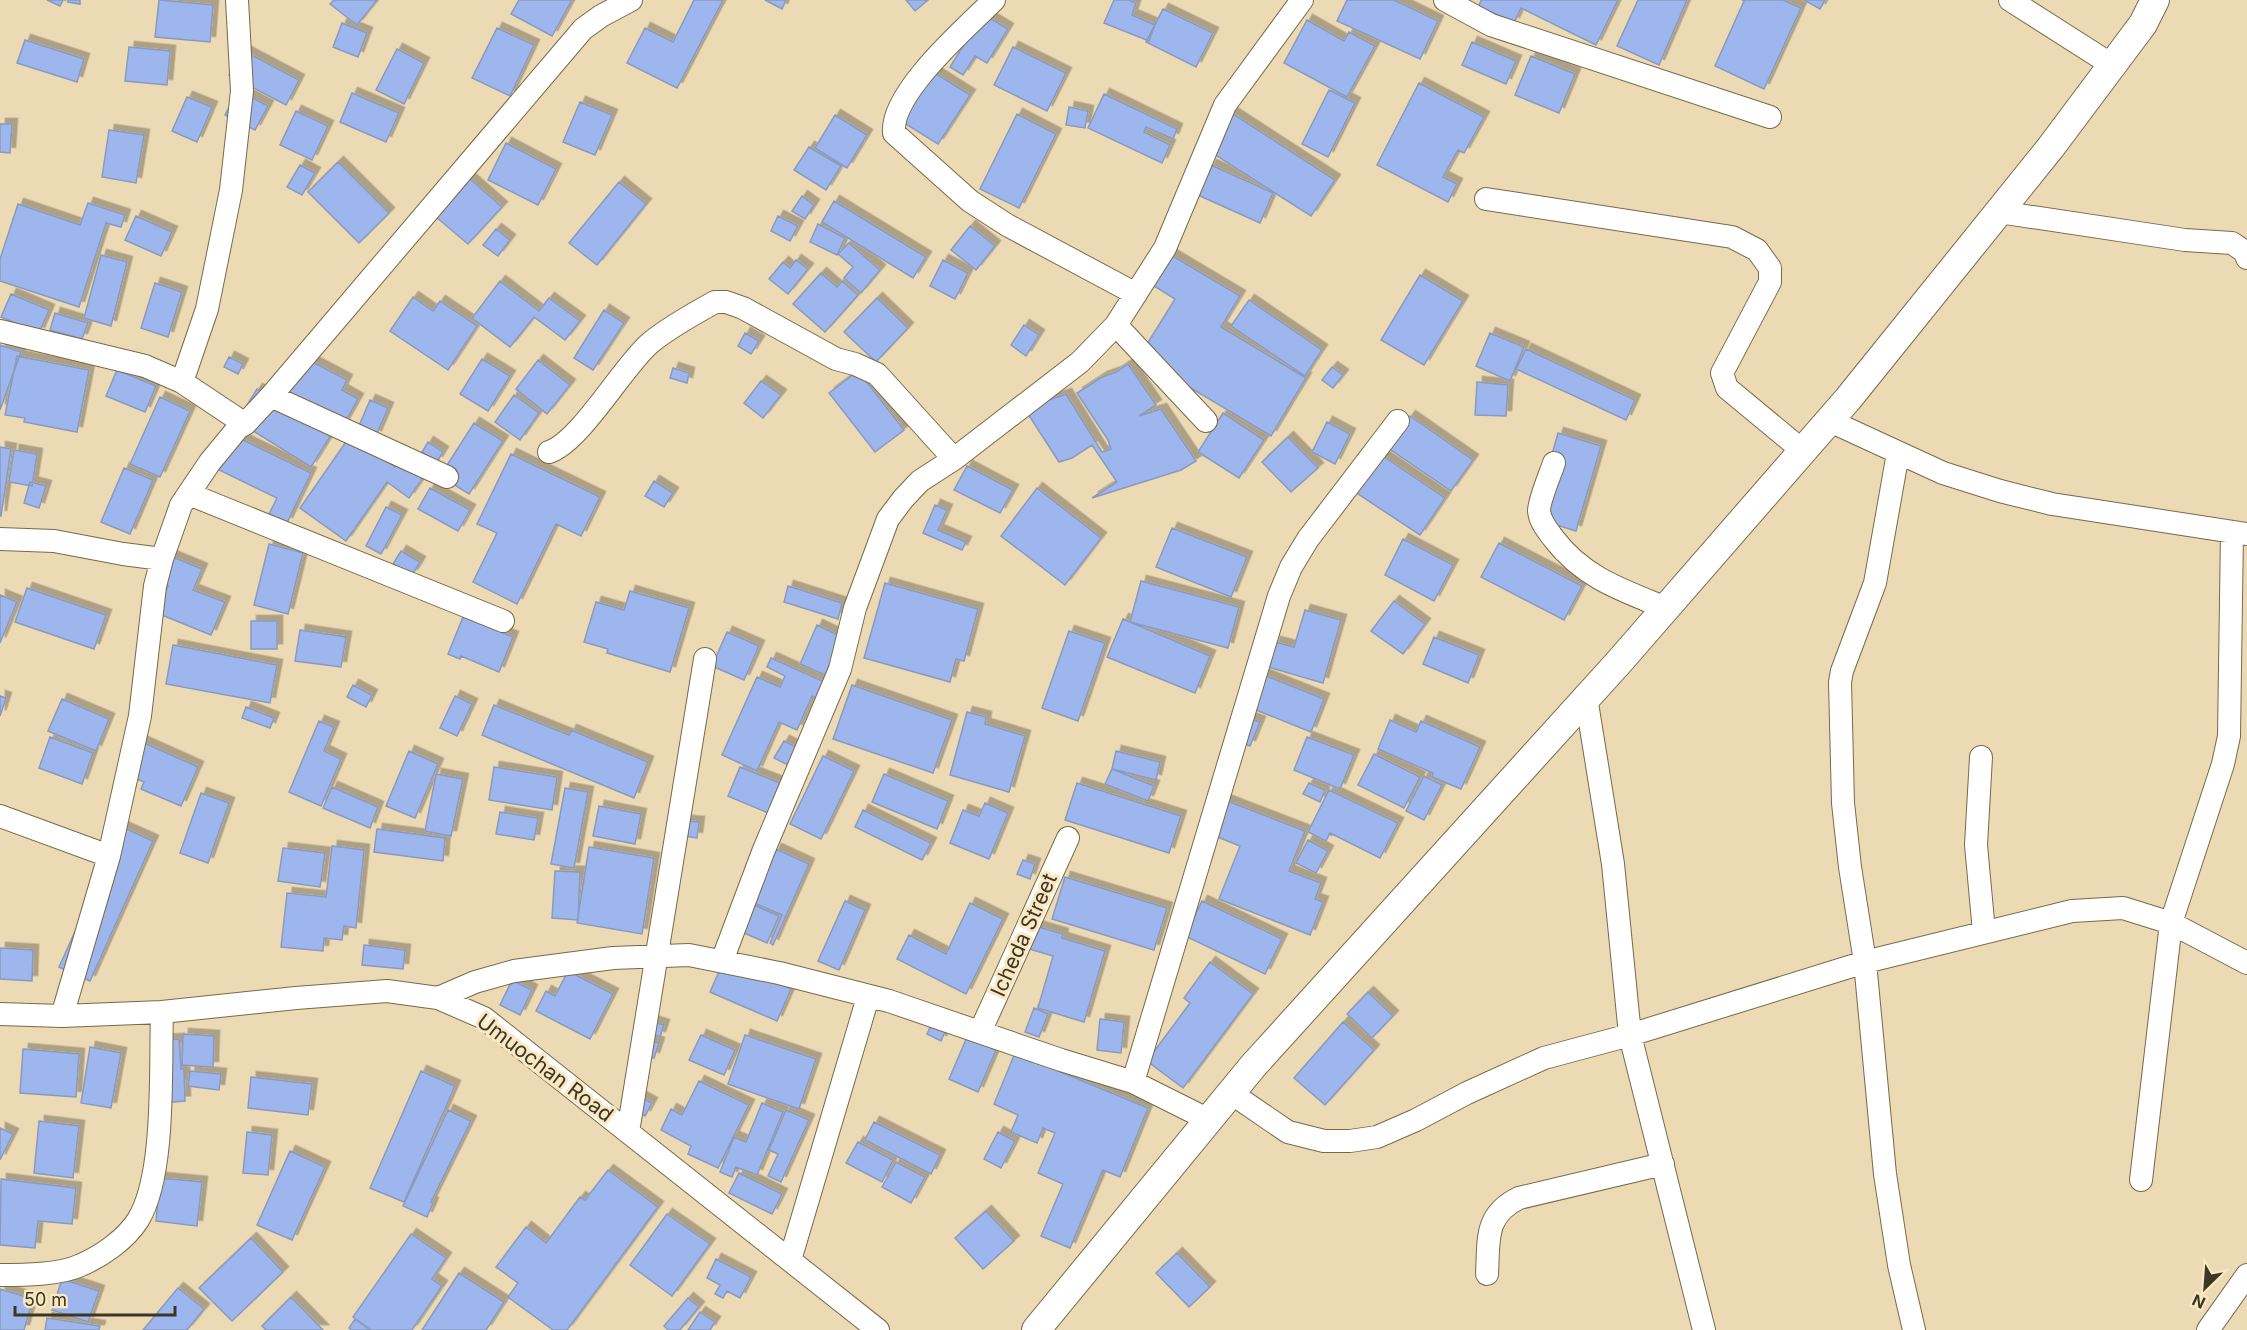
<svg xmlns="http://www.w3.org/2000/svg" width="2247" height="1330" viewBox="0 0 2247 1330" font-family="Inter,sans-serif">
  <defs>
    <filter id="shadow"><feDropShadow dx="5.5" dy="-5.5" stdDeviation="0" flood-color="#0004"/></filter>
  </defs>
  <rect width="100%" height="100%" fill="#ecdab5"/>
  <path fill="#9db6ee" stroke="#8a9abc" stroke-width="1.5" filter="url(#shadow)" d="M47,0h16l-3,6z
    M68,0h12v4l-12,-2z
    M159,0l54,5 -3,37 -55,-5z
    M334,0h43l-20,25 -27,-21z
    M519,0h53l-20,36 -41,-22z
    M694,0h29l-46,88 -50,-25 18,-35 28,14z
    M765,0h21l-4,9z
    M906,0h22l-13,11z
    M1114,0h15l7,3 -4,12 23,10 -6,16 -45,-18z
    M1347,0h47l44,21 -18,38 -83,-38z
    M1481,0h137l-22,45 -75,-37 -7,15 -35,-17z
    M1638,0h49l-28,65 -42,-19z
    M1742,0h41l18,8 -37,81 -49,-23 29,-65z
    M1804,0h21l-5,9z
    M1163,9l50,24 -17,34 -50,-25z
    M983,14l25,15 -21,34 -12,-7 -12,19 -13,-8z
    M1307,20l37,21 5,-9 26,14 -28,51 -63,-34z
    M342,23l25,10 -9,24 -25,-10z
    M497,28l37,17 -24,51 -38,-18z
    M25,40l59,19 -7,23 -60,-19z
    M1472,42l44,19 -10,23 -44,-19z
    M129,47l41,4 -3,34 -42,-4z
    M1013,47l53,26 -19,38 -53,-26z
    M397,49l27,14 -20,41 -28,-14z
    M242,50l57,30 -13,25 -57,-30z
    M1531,56l44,18 -16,39 -44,-18z
    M927,68l43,27 -32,49 -42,-26z
    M1419,83l65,34 -20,36 -6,-3 -15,27 14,7 -9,18 -71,-37z
    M238,90l30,16 -13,24 -30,-15z
    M1329,90l26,13 -27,54 -26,-13z
    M352,93l47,20 -13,29 -46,-20z
    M1104,94l73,35 -4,10 -27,-12 -2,5 26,13 -8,18 -74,-35z
    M187,97l25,10 -15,35 -25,-11z
    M580,102l32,13 -17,40 -32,-13z
    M1069,107l19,4 -3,17 -19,-3z
    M1227,110l108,70 -24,36 -108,-69z
    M296,111l32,15 -16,34 -32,-15z
    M1017,114l39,20 -37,74 -39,-19z
    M835,115l32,20 -20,33 -32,-20z
    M0,124h12l-2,29 -10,-1z
    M109,130l35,5 -8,48 -34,-6z
    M506,143l50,26 -18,36 -50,-25z
    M809,147l32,19 -15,24 -32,-20z
    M338,162l51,51 -30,30 -51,-51z
    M300,165l15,8 -13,22 -15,-8z
    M1211,165l62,28 -13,30 -62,-28z
    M470,179l32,28 -34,37 -32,-27z
    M619,182l27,22 -49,61 -28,-22z
    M802,196l12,9 -9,14 -13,-8z
    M834,201l92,56 -13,21 -91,-56z
    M88,203l37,12 -4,12 -15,-4 -27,84 -79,-26v-22l18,-55 62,21z
    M136,216l36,16 -11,24 -36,-16z
    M778,216l20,10 -8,15 -19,-10z
    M818,224l27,14 -8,17 -27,-13z
    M970,226l25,20 -19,24 -25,-20z
    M496,229l14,11 -12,16 -15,-11z
    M849,243l31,27 -19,23 -17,-15 9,-11 -15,-13z
    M1161,249l79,47 -19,31 85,51 -35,58 -132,-79 36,-58 -32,-20z
    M101,255l26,7 -16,64 -27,-8z
    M796,260l12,9 -20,25 -19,-15 14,-17 7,6z
    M943,260l25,13 -13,26 -25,-13z
    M821,273l16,14 5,-6 16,14 -33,37 -32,-28z
    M1420,275l43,26 -39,64 -43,-25z
    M500,281l39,30 10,-13 31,23 -15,19 -31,-23 -24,30 -38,-29z
    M155,283l27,9 -14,45 -27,-9z
    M11,294l38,16 -10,23 -38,-16z
    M413,297l20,14 7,-10 37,25 -29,44 -58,-39z
    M877,298l31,30 -32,34 -32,-30z
    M1249,300l73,50 -17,26 -74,-50z
    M604,310l20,13 -31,47 -19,-12z
    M55,313l33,10 -6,16 -32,-9z
    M1024,325l15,10 -13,21 -15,-11z
    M745,333l14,8 -8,13 -13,-8z
    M1490,333l34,14 -14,34 -34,-15z
    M0,345l21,7 -21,58z
    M1526,349l109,51 -9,20 -110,-51z
    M17,356l72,14 -12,62 -53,-10 1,-4 -20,-3z
    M229,357l14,7 -5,10 -14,-7z
    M305,358l42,22 -5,10 16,9 -14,25 -57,-30z
    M482,359l28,17 -22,35 -28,-17z
    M538,360l32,25 -23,29 -31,-25z
    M1128,364l28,41 -17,11 22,-7 35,52 -15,9 -89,28 25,-16 -25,-37 -20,13 -13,4 -31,-48 21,-14 17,-6 36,58 9,-3 -3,-9 -31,-47 25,-16 14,-5z
    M1332,367l11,8 -10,13 -11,-8z
    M673,368l16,5 -2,10 -17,-5z
    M117,370l39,16 -11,26 -39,-16z
    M858,371l46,59 -29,22 -46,-59z
    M761,381l20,14 -18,23 -19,-15z
    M1477,382l31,3 -2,31 -31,-1z
    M257,389l74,46 -20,32 -74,-46z
    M514,395l25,18 -19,27 -25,-18z
    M160,397l30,14 -30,66 -30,-13z
    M370,400l18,8 -12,28 -18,-8z
    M1223,413l41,27 -25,38 -41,-26z
    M1410,416l63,44 -22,31 -63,-43z
    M1327,422l23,12 -15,30 -23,-12z
    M474,423l29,18 -34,53 -29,-18z
    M1558,433l43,13 -25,85 -42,-13z
    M231,434l80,39 -24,50 -18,-9 8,-16 -62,-30z
    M350,436l45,31 5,-7 24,16 -15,22 -22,-16 -41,59 -46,-33z
    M1288,437l30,31 -27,24 -29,-30z
    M428,442l15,10 -6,10 -15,-10z
    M0,447l11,2 -10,67h-1z
    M1371,448l74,50 -25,37 -74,-49z
    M14,450l23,4 -5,32 -23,-4z
    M511,454l89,43 -19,39 -25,-12 -39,80 -44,-22 24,-49 -20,-9z
    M967,466l46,24 -13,23 -46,-23z
    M124,468l29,12 -23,54 -29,-12z
    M654,481l19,12 -9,14 -19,-11z
    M30,482l16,4 -7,22 -15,-5z
    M430,488l40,22 -12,21 -40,-22z
    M1037,488l64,50 -36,47 -64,-49z
    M935,505l12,5 -9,20 28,12 -4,8 -39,-17z
    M386,507l16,8 -21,39 -15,-8z
    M1172,528l75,29 -16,40 -75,-30z
    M1403,539l50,26 -19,36 -49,-26z
    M1499,543l83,43 -18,34 -83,-43z
    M269,544l34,9 -15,61 -34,-9z
    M401,551l19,11 -8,13 -19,-11z
    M168,555l34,14 -9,21 32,12 -14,33 -54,-22 11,-27 -11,-4z
    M1141,581l98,26 -11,41 -98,-26z
    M885,583l93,26 -14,52 -8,-2 -6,23 -86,-24z
    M788,586l54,17 -4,16 -54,-17z
    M27,588l79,27 -12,34 -79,-27z
    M630,591l59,17 -19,64 -63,-19 1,-4 -24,-7 12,-40 28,8z
    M0,595l17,7 -17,41z
    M1394,601l31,23 -22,30 -32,-23z
    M1305,610l36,10 -18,63 -55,-16 7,-25 19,5z
    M463,617l50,20 -14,35 -38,-16 -1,3 -12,-5z
    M1123,619l87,37 -15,37 -88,-36z
    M251,621h26v28h-26z
    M817,625l25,12 -17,38 -25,-11z
    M300,630l46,7 -5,30 -46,-6z
    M1069,631l36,12 -27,78 -36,-13z
    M727,632l32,14 -15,34 -32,-14z
    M1434,637l45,18 -11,28 -45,-19z
    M173,645l104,20 -7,38 -104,-19z
    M771,658l56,25 -8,17 -7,-4 -15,34 -18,-8 -22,49 -35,-16 35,-78 23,10 5,-11 -18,-9z
    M1264,675l60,24 -13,33 -60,-24z
    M353,685l19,10 -6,12 -19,-10z
    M852,685l100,35 -19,53 -100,-34z
    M0,696l6,2 -6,18z
    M455,696l17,8 -15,32 -17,-8z
    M62,699l47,20 -13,32 -48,-20z
    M494,705l75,30 2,-5 77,32 -14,36 -152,-63z
    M246,707l28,11 -4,10 -28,-10z
    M967,712l19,5 -1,7 40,12 -16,56 -59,-17z
    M1244,716l16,6 -10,24 -16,-6z
    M1390,720l26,12 5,-11 59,26 -19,42 -29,-12 1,-4 -55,-24z
    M319,721l15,6 -10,24 17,8 -20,47 -32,-14z
    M50,737l43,16 -11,31 -43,-16z
    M1307,737l47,18 -14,34 -46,-19z
    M140,741l58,26 -17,39 -40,-17 3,-7 -19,-8z
    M784,741l14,7 -10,17 -14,-7z
    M409,751l29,13 -23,54 -29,-12z
    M1116,751l44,11 -4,18 -44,-11z
    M1374,754l46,23 -16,31 -46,-23z
    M823,756l31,15 -33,68 -31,-15z
    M494,767l63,10 -5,33 -63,-10z
    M740,767l40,16 -12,30 -40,-17z
    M1112,769l42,17 -6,15 -43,-17z
    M436,774l27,5 -12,57 -26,-5z
    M884,774l64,27 -11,28 -65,-27z
    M1424,776l18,9 -18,35 -18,-9z
    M1077,783l104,33 -12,37 -104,-33z
    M1309,783l16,7 -5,12 -17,-8z
    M332,787l46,20 -8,21 -47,-20z
    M565,788l23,4 -14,76 -23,-4z
    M1329,790l69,33 -18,35 -50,-25 -4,8 -18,-9z
    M201,793l28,10 -21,60 -28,-10z
    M1214,796l91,35 -16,40 32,12 -6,16 8,3 -13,33 -91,-36 21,-53 -40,-16z
    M985,803l23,10 -19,46 -39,-16 13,-33 16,6z
    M599,806l42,8 -6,30 -42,-8z
    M863,810l68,33 -9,17 -67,-33z
    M500,812l38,6 -4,22 -38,-6z
    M686,821l13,1 -2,16 -13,-2z
    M122,827l31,14 -63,140 -31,-14z
    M377,829l68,9 -2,23 -69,-9z
    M1308,840l20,11 -12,22 -20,-10z
    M332,846l32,4 -8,78 -12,-2 -2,14 -18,-2 -1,13 -42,-4 6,-54 39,4z
    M589,847l65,11 -12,76 -65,-11z
    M283,848l42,5 -5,34 -42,-6z
    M776,849l33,15 -36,81 -3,-2 12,-28 -30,-13z
    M1023,860l12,4 -5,15 -13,-5z
    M555,871l25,1 -2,48 -26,-2z
    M1065,877l102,31 -13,42 -102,-31z
    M845,901l20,9 -26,60 -21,-9z
    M1202,901l80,38 -17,35 -80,-38z
    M970,903l33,16 -37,75 -69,-35 12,-24 37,19z
    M754,905l25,11 -12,27 -25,-11z
    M1032,925l31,9 -1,4 43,13 -21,71 -46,-14 15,-52 -27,-8z
    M364,945l41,5 -2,19 -41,-4z
    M0,948l33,2 -1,31 -32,-2z
    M724,960l67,29 -14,32 -67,-29z
    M1210,962l43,32 -70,94 -36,-27 43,-58 -6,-5z
    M568,971l45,23 -23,45 -54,-28 10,-20 9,5z
    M512,980l20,10 -12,25 -20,-10z
    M1368,992l25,24 -21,22 -25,-24z
    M1034,1008l14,6 -9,23 -14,-5z
    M644,1019l20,6 -4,12 -20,-7z
    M1100,1019l24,3 -3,31 -24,-3z
    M933,1021l14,6 -6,14 -14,-7z
    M1343,1022l31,28 -49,55 -31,-27z
    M183,1034l31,2 -1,31 -31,-2z
    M701,1035l34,15 -11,25 -35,-15z
    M745,1035l71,24 -17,50 -71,-25z
    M639,1036l20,7 -5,15 -20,-7z
    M967,1037l29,13 -18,42 -29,-13z
    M179,1039l2,30h3l1,32 -24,2 -3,-63z
    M90,1047l31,6 -10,55 -30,-5z
    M23,1049l56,5 -3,43 -56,-4z
    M1015,1053l133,55 -28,69 -17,-7 -33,78 -29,-12 22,-52 -25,-11 17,-40 -12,-5 -6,15 -26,-11 7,-17 -24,-11z
    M190,1071l31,3 -2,16 -31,-4z
    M421,1071l34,15 -51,116 -34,-14z
    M251,1077l61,7 -4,31 -60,-7z
    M699,1081l50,24 -31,63 -30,-14 3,-8 -30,-16 10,-21 11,6z
    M637,1095l15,8 -7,13 -15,-8z
    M762,1103l21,9 -26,63 -21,-8 -4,10 -12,-5 14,-35 12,5z
    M448,1110l23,11 -40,81 2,1 -6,14 -24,-11z
    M786,1110l23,10 -28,62 -13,-6 10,-22 -9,-4z
    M39,1121l40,5 -6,52 -39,-5z
    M874,1122l66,33 -9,19 -66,-34z
    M0,1128l13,6 -13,26z
    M247,1132l25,3 -4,40 -25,-2z
    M998,1132l17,9 -14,27 -17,-9z
    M858,1142l35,18 -11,22 -36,-19z
    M290,1151l35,16 -33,73 -35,-15z
    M896,1162l29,15 -14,26 -29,-16z
    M608,1170l50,37 -91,123h-14l-45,-33 10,-14 -22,-16 30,-40 20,16 34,-46 5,3z
    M739,1173l43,21 -10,20 -43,-21z
    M160,1178l42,4 -5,44 -41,-5z
    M1,1179l75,9 -4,36 -34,-3 -3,27 -35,-3z
    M986,1211l28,30 -31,28 -28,-31z
    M667,1214l43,30 -38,52 -42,-31z
    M411,1234l35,24 -14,21 10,7 -30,44h-41l-18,-13z
    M251,1238l32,34 -51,49 -33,-33z
    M1177,1253l33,34 -21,20 -33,-34z
    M716,1259l35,18 -11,21 -13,-7 -4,7 -8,-4 5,-9 -13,-7z
    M459,1273l45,29 -18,28h-64z
    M62,1279l37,12 -11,31 -36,-12z
    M178,1288l26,21 -17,21h-44z
    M0,1289l33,10 -9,31h-24z
    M291,1297l32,33h-57l-4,-4z
    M688,1298l11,9 -19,23h-12l-4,-4z
    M700,1312l15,10 -5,8h-22z
    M47,1318l53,8 -1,4h-54z
    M355,1319l15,11h-18l-3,-2z"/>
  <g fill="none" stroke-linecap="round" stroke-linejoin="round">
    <defs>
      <path id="minor" d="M994,0c-27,27 -104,93 -100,133l76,68 37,24 129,69
        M1445,0l46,25 279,92
        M2010,0l102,65
        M1486,199l246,38 25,13 13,18v14l-48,91 5,15 76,63
        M1999,212l186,28 47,3 13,9 2,6
        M1116,325l90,96
        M0,331l145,35 37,16 63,42
        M182,382l25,-73 24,-119 11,-99 -5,-91
        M271,396l176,81
        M1830,421l113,52 57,18 52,13 194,30
        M549,452c31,-10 73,-84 100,-108 16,-14 46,-31 66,-42h11l17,6 93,51 19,5 22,10 77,85
        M1898,453l-23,130 -33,88 -2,11 3,121 7,64 15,95 20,212 14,91 15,65
        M1554,463c-4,12 -15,37 -15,48 1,11 9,20 15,28 30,39 68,51 112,69
        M189,494l314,127
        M0,539l54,2 69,13 39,5
        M1586,697l27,167 17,171 74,295
        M1981,757l-5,88 8,87
        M0,816l109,40
        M722,961l41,-109 77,-183 15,-61 33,-89 15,-20 17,-18 34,-22 126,-97 36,-37 49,-77 60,-143 77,-105
        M438,998l37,-16 39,-11 99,-13 76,-3 90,18 110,28 172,59 72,22 76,38
        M0,1014l62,2 100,-4 134,-14 91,-7 51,7 46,20 394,312
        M62,1016l47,-160 31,-140 15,-130 7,-27 19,-54 29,-43 28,-34 7,-4 26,-28 312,-367 18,-13 30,-16
        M980,1032l88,-194
        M1133,1082l146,-486 12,-29 17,-28 90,-118
        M1231,1093l57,39 36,9h26l27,-4 39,-17 51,-27 77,-35 86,-23 235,-73 207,-51 51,-3 48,15 76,40
        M628,1132l77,-473
        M2141,1180l30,-257 52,-159 6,-28 3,-204
        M790,1260l78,-263
        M1487,1274c2,-34 -3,-59 32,-76l144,-34
        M0,1275c23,0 60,0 81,-10 21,-9 45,-26 57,-45 28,-45 22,-154 24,-208
        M2208,1330l39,-55"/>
      <path id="major" d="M1036,1330l217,-264 366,-404 229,-263 203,-252 92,-123 12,-24"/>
    </defs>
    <use href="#minor" stroke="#7a6947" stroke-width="24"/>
    <use href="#major" stroke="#7a6947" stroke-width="30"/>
    <use href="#minor" stroke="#fff" stroke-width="22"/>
    <use href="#major" stroke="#fff" stroke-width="28"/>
  </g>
  <g text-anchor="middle" stroke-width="6" stroke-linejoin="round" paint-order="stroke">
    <g font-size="21" fill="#3d3627" stroke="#fae8c1">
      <text transform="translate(1024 935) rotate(-66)" y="7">Icheda Street</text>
      <text transform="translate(545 1068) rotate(37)" y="7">Umuochan Road</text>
    </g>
  </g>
  <g transform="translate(2205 1288) rotate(205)" stroke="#fae8c1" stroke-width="4.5" paint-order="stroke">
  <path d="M0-4.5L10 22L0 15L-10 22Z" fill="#3d3627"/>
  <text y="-9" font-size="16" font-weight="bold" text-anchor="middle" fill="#3d3627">N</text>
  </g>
  <path d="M15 1306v9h160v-9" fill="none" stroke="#3d3627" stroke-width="3"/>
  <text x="24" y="1306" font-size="18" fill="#3d3627" stroke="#fae8c1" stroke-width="4.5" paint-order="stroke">50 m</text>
</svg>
